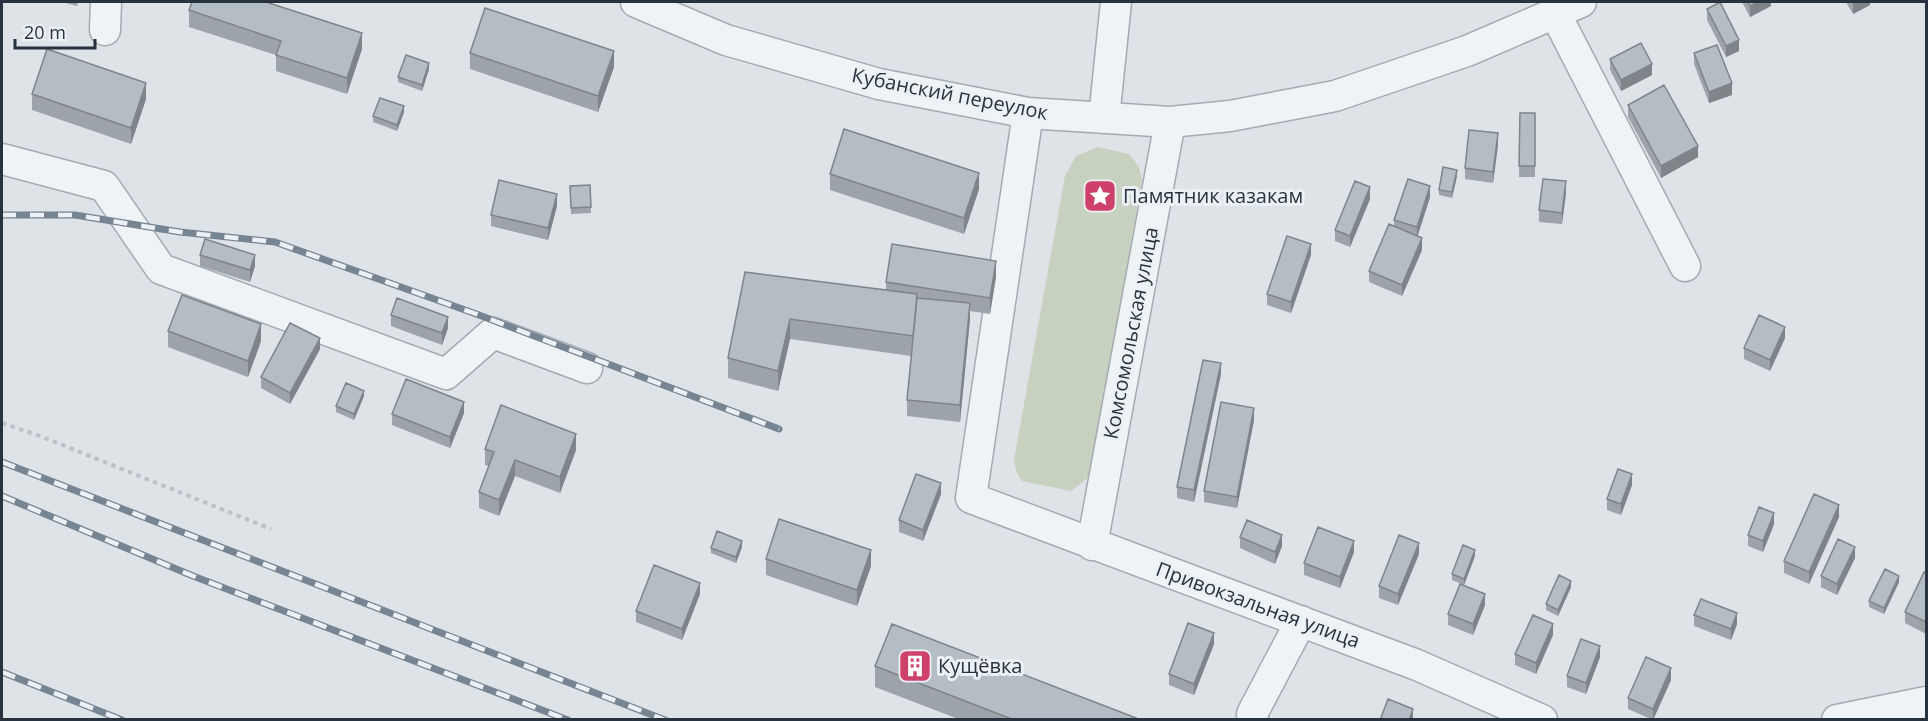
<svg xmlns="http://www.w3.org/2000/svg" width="1928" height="721" viewBox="0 0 1928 721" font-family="'Open Sans',sans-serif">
  <rect width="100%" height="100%" fill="#dde3e7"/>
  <path fill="#c6d1bf" d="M1098,147l31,7 10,13 3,13 -52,296 -19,15 -49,-10 -6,-10 -2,-11 51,-284 11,-20z"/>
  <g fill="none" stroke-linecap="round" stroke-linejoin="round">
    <defs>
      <path id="minor" d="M636,2l90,38 153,44 149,29 142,9 60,-6 105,-20 132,-45 114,-49
        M1555,13l130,253
        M105,30l1,-28
        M1028,113l-57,385 446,167 125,55
        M1104,118l12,-116
        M2,159l102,27 57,83 285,105 47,-41 94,35
        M1092,545l78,-423
        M1253,720l-1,-6 49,-93
        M1837,720l89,-18"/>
    </defs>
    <use href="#minor" stroke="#a3abb1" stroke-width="33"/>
    <path stroke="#bcc1c6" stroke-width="4" stroke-dasharray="4.5 4.5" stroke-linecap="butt" d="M2,423l38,13 231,93"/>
    <use href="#minor" stroke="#f0f3f6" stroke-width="30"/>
    <defs>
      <path id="rail" d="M2,215h73l105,17 95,10 204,73 300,114
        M2,462l663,258
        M2,496l191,80 375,144
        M2,672l120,48"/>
    </defs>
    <use href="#rail" stroke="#778491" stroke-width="7"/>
    <use href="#rail" stroke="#edf1f5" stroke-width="4.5" stroke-dasharray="14" stroke-linecap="butt"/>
  </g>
  <path fill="#9ca3a9" d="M62,2h16l-1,4z
    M1742,2h29v4l-21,11z
    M1846,2h24v3l-17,9z
    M1707,9l32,42 -13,6 -19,-37z
    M189,10l173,39 -15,45 -71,-23v-16l-87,-28z
    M470,53l144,14 -16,45 -128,-43z
    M1694,53l38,42 -23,8 -15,-39z
    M1610,59l42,16 -31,16 -11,-21z
    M429,69l-7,22 -24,-9v-5z
    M32,94l114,5 -15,45 -99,-34z
    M1628,105l70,52 -37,21 -33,-61z
    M404,112l-7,19 -24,-9v-6z
    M1520,113h15v64h-16z
    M1498,145l-5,38 -28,-4v-11z
    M830,174l149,15 -15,45 -134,-44z
    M1457,176l-5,22 -13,-3v-5z
    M590,185l1,28 -20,1 -1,-28z
    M1566,193l-4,31 -23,-2v-12z
    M1430,197l-13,40 5,13 -20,46 -33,-14v-11l25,-44v-7z
    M1370,199l-20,48 -15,-6v-11z
    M557,206l-9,34 -57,-14v-11z
    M200,255l55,11 -5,16 -50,-16z
    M1311,255l-20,58 -24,-8v-11z
    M745,272l141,18v-8l110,-5 -6,37 -20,-3v8l-10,103 -53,-6v-16l4,-44 -121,-17 -12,52 -50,-13v-20z
    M391,315l57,13 -6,17 -51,-19z
    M168,331l93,10 -13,36 -80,-30z
    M1785,338l-15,33 -26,-12v-11z
    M320,349l-30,55 -29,-16v-11z
    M1221,374l-27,128 -17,-4v-11z
    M364,396l-10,24 -18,-8v-6z
    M464,413l-14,35 -58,-23v-11z
    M1254,420l-17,88 -33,-6v-11z
    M485,449l91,1 -16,43 -45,-17 -16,40 -20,-8v-16l10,-26 -4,-1z
    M1632,485l-11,30 -14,-5v-11z
    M941,494l-18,47 -24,-9v-12z
    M1839,517l-30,67 -25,-11v-12z
    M1774,524l-11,28 -15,-6v-11z
    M1240,537l42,9 -7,18 -35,-16z
    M742,547l-6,16 -25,-10v-5z
    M1354,552l-14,36 -36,-13v-12z
    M1419,554l-21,51 -19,-7v-12z
    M1475,556l-11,29 -12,-5v-6z
    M1855,558l-18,37 -16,-8v-11z
    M766,559l105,7 -14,40 -91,-31z
    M1926,573v61l-21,-11v-11z
    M1899,582l-15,32 -15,-7v-6z
    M1571,587l-13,29 -12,-6v-6z
    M700,594l-18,46 -46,-18v-11z
    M1485,605l-12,30 -25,-10v-11z
    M1694,615l43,9 -6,16 -37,-14z
    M1553,635l-17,39 -21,-9v-11z
    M1214,644l-20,51 -25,-10v-11z
    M1600,657l-14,37 -19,-7v-11z
    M875,666l261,54h-175l-86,-33z
    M1671,680l-18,40 -25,-11v-11z"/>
  <path fill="#7f8489" d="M1758,2h13v4l-21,11v-11z
    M1856,2h14v3l-17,9v-11z
    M362,33v16l-15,45v-16z
    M1739,40v11l-13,6v-11z
    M614,51v16l-16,45v-16z
    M429,63v6l-7,22v-6z
    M1652,64v11l-31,16v-11z
    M146,83v16l-15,45v-16z
    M1732,83v12l-23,8v-11z
    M404,106v6l-7,19v-6z
    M1498,133v12l-5,38v-11z
    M1698,146v11l-37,21v-12z
    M1457,170v6l-5,22v-6z
    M979,173v16l-15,45v-16z
    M1566,181v12l-4,31v-11z
    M1430,186v11l-13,41v-11z
    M1370,187v12l-20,48v-11z
    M557,194v12l-9,34v-12z
    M1422,238v12l-20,46v-11z
    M1311,244v11l-20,58v-11z
    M255,255v11l-5,16v-12z
    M996,261v16l-6,37v-16z
    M970,303v16l-10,103v-17z
    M448,317v11l-6,17v-12z
    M790,319v20l-12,52v-20z
    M261,324v17l-13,36v-16z
    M1785,327v11l-15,33v-11z
    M320,338v11l-30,55v-11z
    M1221,363v11l-27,128v-12z
    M364,391v5l-10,24v-6z
    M464,402v11l-14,35v-11z
    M1254,408v12l-17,88v-11z
    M576,434v16l-16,43v-16z
    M515,460v16l-16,40v-16z
    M1632,474v11l-11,30v-11z
    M941,483v11l-18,47v-11z
    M1839,505v12l-30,67v-12z
    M1774,513v11l-11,28v-11z
    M1282,535v11l-7,18v-12z
    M742,541v6l-6,16v-6z
    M1354,541v11l-14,36v-11z
    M1419,543v11l-21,51v-11z
    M1855,547v11l-18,37v-11z
    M871,550v16l-14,40v-16z
    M1475,550v6l-11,29v-6z
    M1899,576v6l-15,32v-6z
    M1571,581v6l-13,29v-6z
    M700,583v11l-18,46v-11z
    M1485,594v11l-12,30v-11z
    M1737,613v11l-6,16v-11z
    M1553,624v11l-17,39v-11z
    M1214,633v11l-20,51v-11z
    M1600,646v11l-14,37v-11z
    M1671,668v12l-18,40v-11z
    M1413,709v11h-4z"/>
  <path fill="#b5bdc4" stroke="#7f8489" stroke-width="1.5" d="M192,2h74l96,31 -15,45 -71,-23 5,-14 -92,-31z
    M1720,2l19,38 -13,6 -19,-37z
    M1748,2h10l-8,4z
    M485,8l129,43 -16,45 -128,-43z
    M1641,43l11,21 -31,16 -11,-21z
    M1717,45l15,38 -23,9 -15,-39z
    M47,49l99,34 -15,45 -99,-34z
    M406,55l23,8 -7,22 -24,-8z
    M1664,85l34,61 -37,20 -33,-61z
    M380,98l24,8 -7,19 -24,-9z
    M1520,113h15v53h-16z
    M844,129l135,44 -15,45 -134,-44z
    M1469,130l29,3 -5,39 -28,-4z
    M1443,167l14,3 -5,22 -13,-2z
    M1408,179l22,7 -13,41 -23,-7z
    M1543,179l23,2 -4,32 -23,-3z
    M499,180l58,14 -9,34 -57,-13z
    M1355,181l15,6 -20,49 -15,-6z
    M590,185l1,22 -20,1 -1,-22z
    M1389,224l33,14 -20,47 -33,-14z
    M1287,236l24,8 -20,58 -24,-8z
    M205,239l50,16 -5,15 -50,-15z
    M892,244l104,17 -6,37 -104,-16z
    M745,272l172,22 -4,42 -123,-17 -12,52 -50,-13z
    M182,295l79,29 -13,37 -80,-30z
    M397,298l51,19 -6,16 -51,-18z
    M917,298l53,5 -10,102 -53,-5z
    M1759,315l26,12 -15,33 -26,-12z
    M290,323l30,15 -30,55 -29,-16z
    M1203,360l18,3 -27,127 -17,-3z
    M406,379l58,23 -14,35 -58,-23z
    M346,383l18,8 -10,23 -18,-8z
    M1221,402l33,6 -17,89 -33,-6z
    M501,405l75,29 -16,43 -45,-17 -16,40 -20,-8 15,-40 -9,-3z
    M1618,469l14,5 -11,30 -14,-5z
    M916,474l25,9 -18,47 -24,-10z
    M1814,494l25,11 -30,67 -25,-11z
    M1759,507l15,6 -11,28 -15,-6z
    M779,519l92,31 -14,40 -91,-31z
    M1247,520l35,15 -7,17 -35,-15z
    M1318,527l36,14 -14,36 -36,-14z
    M717,531l25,10 -6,16 -25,-9z
    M1399,535l20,8 -21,51 -19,-8z
    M1838,539l17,8 -18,37 -16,-8z
    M1463,545l12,5 -11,29 -12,-5z
    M654,565l46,18 -18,46 -46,-18z
    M1885,569l14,7 -15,32 -15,-7z
    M1924,572l2,1v49l-21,-10z
    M1559,575l12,6 -13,29 -12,-6z
    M1460,584l25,10 -12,30 -25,-10z
    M1701,599l36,14 -6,16 -37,-14z
    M1533,615l20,9 -17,39 -21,-9z
    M1188,623l26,10 -20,51 -25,-10z
    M892,624l244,94 -1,2h-121l-139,-54z
    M1581,639l19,7 -14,37 -19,-7z
    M1646,657l25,11 -18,41 -25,-11z
    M1388,699l25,10 -4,11h-29z"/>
  <defs>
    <symbol id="sight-square" viewBox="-11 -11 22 22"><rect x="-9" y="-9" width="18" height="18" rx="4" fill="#cd416b" stroke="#edf1f5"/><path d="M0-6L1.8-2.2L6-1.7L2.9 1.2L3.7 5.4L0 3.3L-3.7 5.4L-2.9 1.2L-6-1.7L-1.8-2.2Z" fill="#fff"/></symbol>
    <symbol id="building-square" viewBox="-11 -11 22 22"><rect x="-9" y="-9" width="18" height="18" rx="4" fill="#cd416b" stroke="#edf1f5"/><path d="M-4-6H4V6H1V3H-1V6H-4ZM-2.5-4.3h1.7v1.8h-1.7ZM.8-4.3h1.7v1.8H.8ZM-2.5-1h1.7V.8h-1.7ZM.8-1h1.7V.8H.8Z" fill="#fff"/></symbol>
  </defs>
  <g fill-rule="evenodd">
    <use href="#sight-square" x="1081" y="177" width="38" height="38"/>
    <use href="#building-square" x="896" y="647" width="38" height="38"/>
  </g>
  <g text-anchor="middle" stroke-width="6" stroke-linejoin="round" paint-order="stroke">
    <g font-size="20" fill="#27333e" stroke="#edf1f5">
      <text transform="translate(950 94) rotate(11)" y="7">Кубанский переулок</text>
      <text transform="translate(1131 333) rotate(-79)" y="7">Комсомольская улица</text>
      <text transform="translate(1258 605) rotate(20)" y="7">Привокзальная улица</text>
    </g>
    <g font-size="20" fill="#27333e" stroke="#edf1f5" text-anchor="start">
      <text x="1123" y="203">Памятник казакам</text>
      <text x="938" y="673">Кущёвка</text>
    </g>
  </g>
  <rect width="1928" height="721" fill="none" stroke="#27333e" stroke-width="6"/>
  <path d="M15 39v9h80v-9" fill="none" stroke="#27333e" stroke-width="3"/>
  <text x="24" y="39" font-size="18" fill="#27333e" stroke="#edf1f5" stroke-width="4.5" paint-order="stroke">20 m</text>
</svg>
